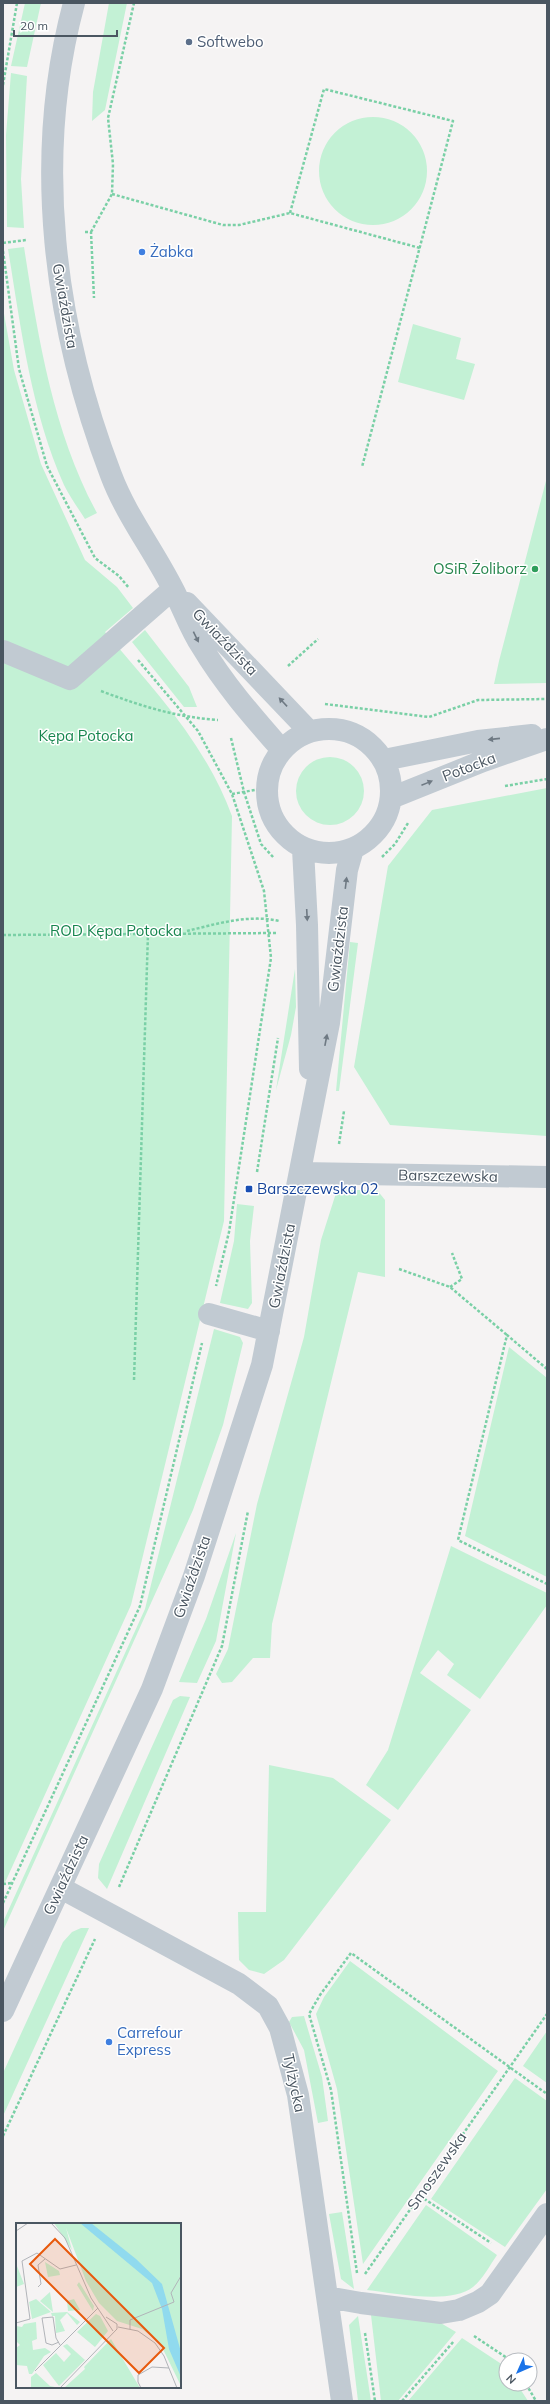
<svg xmlns="http://www.w3.org/2000/svg" width="550" height="2404" viewBox="0 0 550 2404" font-family="Mulish,sans-serif">
  <rect width="100%" height="100%" fill="#f5f3f3"/>
  <path fill="#c3f1d5" d="M25,3h16l-14,64 -16,-1z
    M109,3h18l-22,107 -13,11 1,-29z
    M11,73l16,3 -6,103 3,49 -17,-1 -1,-92z
    M319 171a54 54 0 1 1 108 0a54 54 0 1 1-108 0Z
    M24,247c14,90 29,185 73,266l-12,6c-7,-11 -15,-22 -21,-34 -33,-74 -43,-157 -56,-236z
    M3,308l11,62 27,94 44,96 32,27 16,21 -28,24c50,59 100,111 127,184l-8,405 -93,384 -128,282z
    M413,324l48,14 -5,21 19,5 -11,36 -66,-18z
    M547,477v206l-53,1 5,-23z
    M145,630l44,57 8,20h-13l-52,-65z
    M296 791a34 34 0 1 1 68 0a34 34 0 1 1-68 0Z
    M547,788v348l-157,-11 -36,-58 34,-201 44,-56z
    M350,942l8,1 -19,148h-3z
    M295,969l1,38 -5,28 -15,55z
    M337,1190h40l8,10v77l-27,-5 -86,352 -2,34h-17l-21,24 -10,1 -6,-9 12,-25 29,-145 47,-167 17,-97z
    M237,1204l17,2 -4,35 2,62 -4,6 -28,-6 14,-62z
    M214,1329l26,8 3,6 -20,82 -30,85 -190,421v-9l142,-313z
    M509,1347l38,31v199l-82,-41z
    M236,1533l-20,108 -19,42 -18,-1 27,-63z
    M451,1546l96,47v12l-67,94 -33,-24 7,-11 -16,-14 -18,23 51,37 -73,100 -32,-25 22,-35z
    M180,1696l10,1 -83,192 -9,-11 1,-14 74,-164z
    M269,1765l64,13 58,42 -107,140 -20,14 -15,-4 -10,-10 -1,-48h28z
    M81,1928h8l-86,188v-43l60,-131 9,-10z
    M350,1961l148,110 -135,193 -26,-175 -21,-75 8,-17z
    M304,2016l18,61 6,44 -10,2 -14,-73 -15,-28 3,-5z
    M547,2031v52l-24,-17z
    M515,2078l32,23v88l-42,58 -74,-48z
    M426,2205l71,50c-7,10 -14,24 -24,32 -22,18 -79,6 -106,3z
    M342,2212l12,77 -13,-10 -12,-65z
    M371,2315l68,7 17,10 -58,69h-17z
    M358,2316l13,85h-13l-9,-76z
    M462,2338l44,29v17h11l11,17h-120z"/>
  <g fill="none" stroke-linecap="round" stroke-linejoin="round">
    <path stroke="#7ad0a6" stroke-width="2.5" stroke-dasharray="3 2" stroke-linecap="butt" d="M3,85l14,-82
      M112,194l111,31h16l51,-12 130,35
      M290,213l34,-124 129,32 -91,346
      M85,232h6l3,66
      M91,232l21,-38 1,-30 -5,-46 26,-115
      M3,243l23,-3
      M3,251l16,118 28,97 48,92 24,18 10,12
      M138,660l60,71 34,63 32,97 7,67 -42,274 -13,54
      M288,666l30,-27
      M101,691c40,15 74,26 117,29
      M325,704l104,13 49,-17 69,-1
      M231,738l13,54 17,52 13,14
      M505,786l42,-7
      M232,794l34,-6
      M382,857l13,-13 13,-21
      M187,931c29,-7 62,-17 92,-10
      M3,935l275,-2
      M339,1144l5,-33
      M257,1172l21,-134
      M399,1269l51,18 57,48
      M450,1287l12,-8 -10,-26
      M547,1369l-40,-34 -49,205 89,44
      M134,1380l14,-447
      M3,1884l9,-1
      M119,1887l103,-241 26,-135
      M3,1903l137,-297 62,-263
      M3,2136l92,-197
      M420,2196l71,47
      M357,2273l-26,-183 -22,-76 11,-19 31,-42 196,141
      M365,2274l182,-260
      M365,2333l10,68
      M474,2336l36,24
      M526,2384l10,17
      M402,2401l52,-60"/>
    <path stroke="#c1cad2" stroke-width="22" d="M74,3c-42,156 -20,323 37,472 15,40 43,76 62,114 10,19 17,40 29,58 22,37 51,70 79,102
      M187,603l122,128
      M3,651l67,28 103,-90
      M267 791a62 62 0 1 1 124 0a62 62 0 1 1-124 0Z
      M384,760l94,-19 54,-6
      M391,798l92,-37 64,-22
      M303,849l4,76 3,144
      M301,1173l246,4
      M209,1314l60,17
      M61,1888l178,96 29,22 12,22 18,67 44,306
      M3,2011l149,-322 42,-113 68,-211 67,-342 18,-153 6,-21
      M327,2297l34,6 80,10 18,-3 19,-8 12,-8 57,-80"/>
  </g>
  <defs><path id="oneway-solid" d="M-6-.8H1V-3.2L6.5 0L1 3.2V.8H-6Z"/></defs>
  <g fill="#6e7983">
    <use href="#oneway-solid" transform="translate(196 637) rotate(64)"/>
    <use href="#oneway-solid" transform="translate(283 702) rotate(-133)"/>
    <use href="#oneway-solid" transform="translate(494 739) rotate(174)"/>
    <use href="#oneway-solid" transform="translate(427 783) rotate(-22)"/>
    <use href="#oneway-solid" transform="translate(346 883) rotate(-83)"/>
    <use href="#oneway-solid" transform="translate(307 915) rotate(87)"/>
    <use href="#oneway-solid" transform="translate(326 1040) rotate(-79)"/>
  </g>
  <circle fill="#5c6f8a" stroke="#fff" stroke-width="1.5" cx="189" cy="42" r="4"/>
  <g fill="#3f7fe0" stroke="#fff" stroke-width="1.5">
    <circle cx="142" cy="252" r="4"/>
    <circle cx="109" cy="2042" r="4"/>
  </g>
  <circle fill="#2e9e5b" stroke="#fff" stroke-width="1.5" cx="535" cy="569" r="4"/>
  <rect fill="#1a4fb4" stroke="#fff" stroke-width="1.5" x="245" y="1185" width="8" height="8" rx="2"/>
  <g text-anchor="middle" stroke-width="3" stroke-linejoin="round" paint-order="stroke">
    <g font-size="15" fill="#4e5e75" stroke="#fff" text-anchor="start">
      <text x="197" y="47">Softwebo</text>
    </g>
    <g font-size="15" fill="#366cbe" stroke="#fff" text-anchor="start">
      <text x="150" y="257">Żabka</text>
      <text x="117" y="2038">Carrefour<tspan x="117" dy="17">Express</tspan></text>
    </g>
    <g font-size="15" fill="#4a5661" stroke="#fff">
      <text transform="translate(65 306) rotate(80)" y="5">Gwiaździsta</text>
      <text transform="translate(225 642) rotate(46)" y="5">Gwiaździsta</text>
      <text transform="translate(469 767) rotate(-21)" y="5">Potocka</text>
      <text transform="translate(338 949) rotate(-83)" y="5">Gwiaździsta</text>
      <text transform="translate(448 1176) rotate(1)" y="5">Barszczewska</text>
      <text transform="translate(282 1266) rotate(-79)" y="5">Gwiaździsta</text>
      <text transform="translate(192 1577) rotate(-71)" y="5">Gwiaździsta</text>
      <text transform="translate(66 1875) rotate(-65)" y="5">Gwiaździsta</text>
      <text transform="translate(294 2083) rotate(78)" y="5">Tylżycka</text>
      <text transform="translate(437 2171) rotate(-55)" y="5">Smoszewska</text>
    </g>
    <g font-size="15" fill="#27864d" stroke="#fff" text-anchor="end">
      <text x="527" y="574">OSiR Żoliborz</text>
    </g>
    <g font-size="15" fill="#17864f" stroke="#fff">
      <text x="86" y="741">Kępa Potocka</text>
      <text x="116" y="936">ROD Kępa Potocka</text>
    </g>
    <g font-size="15" fill="#164399" stroke="#fff" text-anchor="start">
      <text x="257" y="1194">Barszczewska 02</text>
    </g>
  </g>
  <g transform="translate(16 2223)">
    <rect width="165" height="165" fill="#f5f3f3"/>
    <path d="M38,0h127v163l-21,-43 -18,-14 -25,-8 -18,-18 -13,-22 -20,-53 6,22zM29,39l14,9 1,4 -12,2zM1,43l7,18 -8,3v-21zM63,59l15,24 -1,5 -16,-26zM34,69l3,20 -13,-11zM20,76l15,13 -19,7 -3,-17zM58,76l6,11 -12,1 -1,-10zM51,89l13,10 -3,3 -10,-12 -7,7 5,11 -9,2 -1,-17h-3l-1,-3zM80,91l4,2 8,15 -13,16 -18,-15zM20,99l1,17 -5,2 1,9 12,-2 6,4 -7,4 -12,18h-3l-2,-8 -11,-1v-17l4,-3 -4,-4v-15l6,1 2,-3zM95,116l29,49h-76l21,-19 -1,-2zM51,121l18,16 -26,26 -16,-21 13,-12 8,9 7,-8 -8,-8zM20,150l14,13 5,1 -24,1v-11z" fill="#c3f1d5"/>
    <path d="M64,0h11l45,36 26,25 19,68v25l-12,-28 -7,-40 -10,-26z" fill="#90daee"/>
    <path fill="none" stroke="#b1b4b9" stroke-width="1" d="M35,0l14,15 26,60 22,33M0,8l12,-8M22,64l3,-3 -3,-19 7,-6M0,100l14,-4 -8,-58 15,-8 23,16 16,-4M102,104l20,4 17,12 9,13 13,32M114,106v-9l44,-18 -3,-9 10,-17M43,119l-7,3 -6,-2 -4,-25 11,-1 3,21 4,7M19,148l63,-63M44,165l57,-59v-5l-11,-7M125,165l-3,-6v-7l14,-8 17,1"/>
    <path fill="#e8590c" fill-opacity="0.15" stroke="#e8590c" stroke-width="2" d="M39,16l109,109 -25,25 -109,-109z"/>
    <rect width="165" height="165" fill="none" stroke="#4a5661" stroke-width="2"/>
  </g>
  <rect width="550" height="2404" fill="none" stroke="#4a5661" stroke-width="8"/>
  <g transform="translate(518 2372) rotate(225)"><circle r="19" fill="#ffffff" stroke="#b7bbc0"/>
  <path d="M0-3L7 15L0 10L-7 15Z" fill="#1a73e8"/>
  <text y="-6" font-size="11" font-weight="bold" text-anchor="middle" fill="#4a5661">N</text>
  </g>
  <path d="M14 30v6h103v-6" fill="none" stroke="#4a5661" stroke-width="2"/>
  <text x="20" y="30" font-size="12" fill="#4a5661" stroke="#ffffff" stroke-width="3" paint-order="stroke">20 m</text>
</svg>
